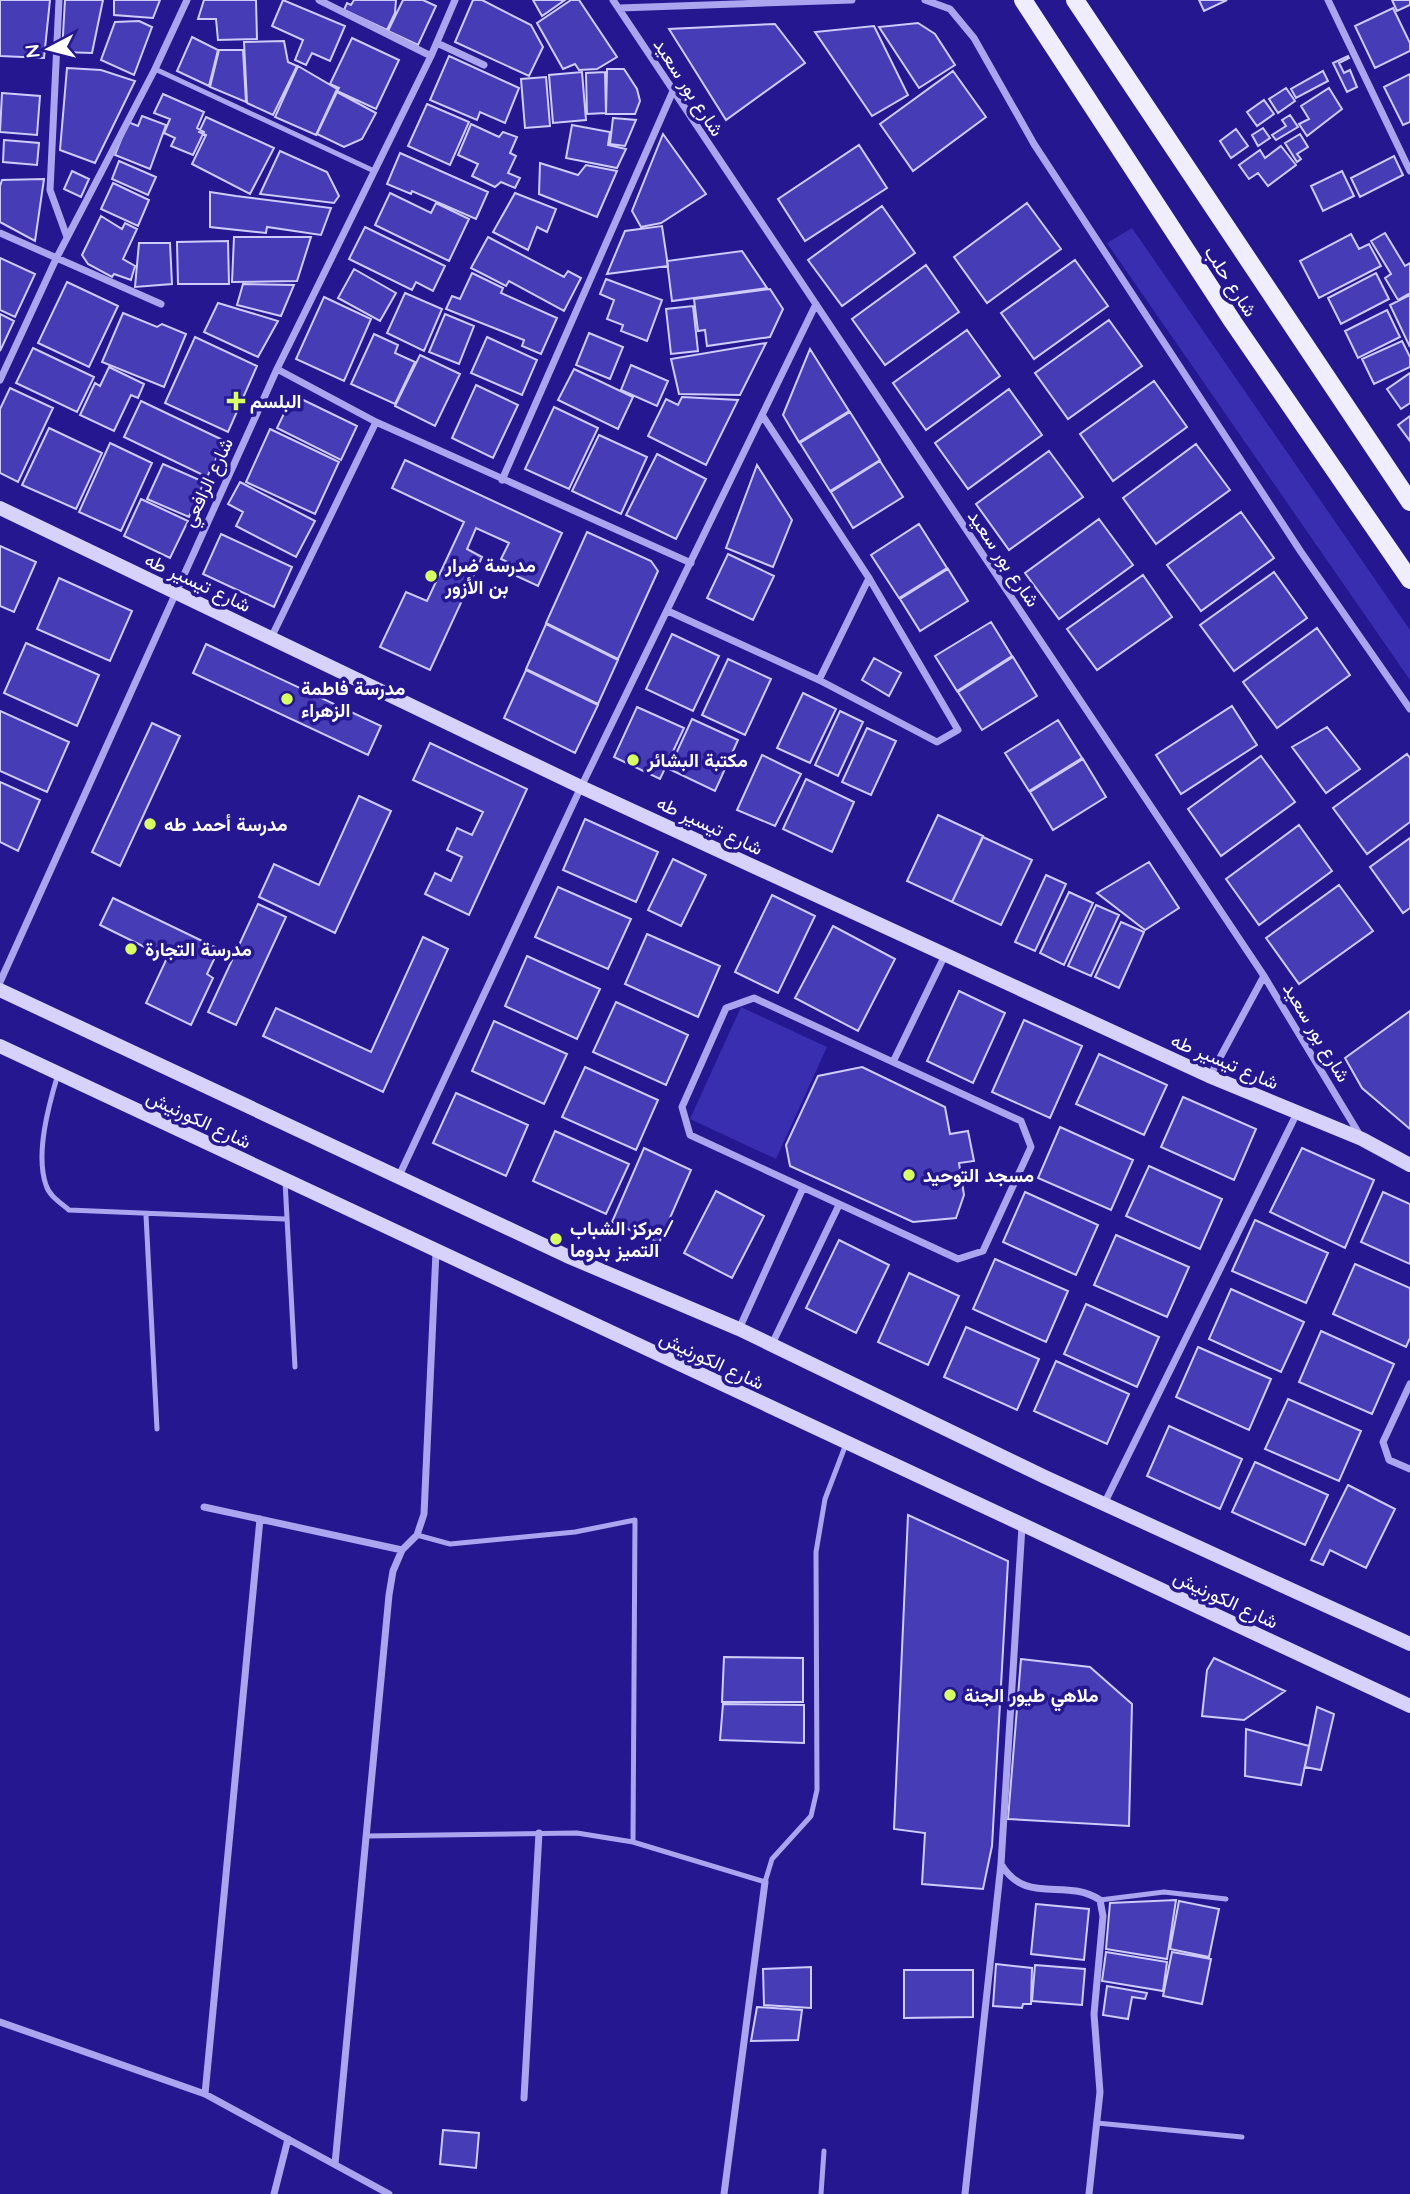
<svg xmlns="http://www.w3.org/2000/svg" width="1410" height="2194" viewBox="0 0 1410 2194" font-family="Quicksand,Vazirmatn,sans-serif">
  <rect width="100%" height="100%" fill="#241790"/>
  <path fill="#392eb0" d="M1132,228l278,402v50l-303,-437z
    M741,1007l86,40 -51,112 -86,-40z"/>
  <path fill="#463cb6" stroke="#cfcbfb" stroke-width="2" d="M0,0h50l-6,58 -44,-2z
    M65,0h38l-11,53 -30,-1z
    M114,0h46l-7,18 -39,-3z
    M204,0h52l1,39 -39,1 -2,-21h-18z
    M283,0l62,26 -15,35 -18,-8 -6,12 -11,-5 8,-20 -31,-14z
    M354,0h42l-1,13 -8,17 -43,-20 3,-7 4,2z
    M403,0h20l13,6 -18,39 -30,-14z
    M473,0h9l49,25 12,22 -14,29 -74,-34z
    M533,0h32l-23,16z
    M571,0h8l38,57 -20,12 -18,1 -4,-6 -12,5 -26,-46z
    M1199,0h28l-23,11z
    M1392,0h18v5l-13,6z
    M1393,8l17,35v8l-35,17 -20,-42z
    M139,21l13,6 -18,48 -33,-15 14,-38z
    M918,23l17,11 20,31 -36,23 -40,-61z
    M775,24l30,39 -79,57 -57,-91z
    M874,26l34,69 -36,21 -57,-84z
    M192,37l26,13 -9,36 -32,-15z
    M352,38l47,22 -23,49 -39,-18 2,-3 -9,-4z
    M284,41l4,21 9,4 -24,49 -26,-12 -3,-61z
    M219,50h24l3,52 -36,-15z
    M449,56l70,32 -14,35 -25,-11 -3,8 -47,-20z
    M1348,56l1,2 -10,5 5,10 6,-3 7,17 -10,5 -14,-29z
    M298,66l39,23 -21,46 -41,-18z
    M67,68l34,2 34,11 -40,82 -35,-13z
    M607,69h17l13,20 3,12 -5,13h-29z
    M953,71l33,46 -73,54 -33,-47z
    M1323,71l5,10 -32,17 -5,-9z
    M582,72l4,48 -33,3 -4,-48z
    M605,72l1,41 -19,1 -1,-41z
    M1410,74v48l-7,3 -19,-38z
    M546,77l4,49 -25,2 -4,-49z
    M1286,88l9,13 -17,12 -9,-14z
    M1329,88l13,21 -35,27 -8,-12 10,-5 -8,-13z
    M337,92l39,21 -14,26 -18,8 -27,-13z
    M2,93l38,3 -3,39 -37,-3z
    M163,94l41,18 -7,16 7,4 -11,23 -22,-9 4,-8 -11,-5 6,-14 -16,-6z
    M1264,100l10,14 -17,12 -10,-14z
    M427,104l42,18 -19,43 -42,-19z
    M1290,115l8,12 -22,13 -4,-5 14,-9 -4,-6z
    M142,116l24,9 -16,44 -35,-14 13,-33 10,4z
    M206,117l68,31 -24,46 -58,-30 14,-29 -7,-3z
    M613,118l23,2 -11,26 -15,-2z
    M471,124l28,13 4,-5 14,5 -7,16 6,3 -8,17 12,5 -5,10 -14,-6 -6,5 -23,-11 6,-12 -20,-9z
    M572,125l38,7 -2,13 18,4 -9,19 -51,-10z
    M1263,128l7,10 -12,8 -6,-11z
    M1236,129l12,17 -17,12 -11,-17z
    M663,134l43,60 -45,29 -20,4 -9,-16z
    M1300,134l8,13 -11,7 4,5 -4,3 -12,-19z
    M4,140l35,3 -2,22 -34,-3z
    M859,145l28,43 -82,53 -27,-42z
    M1281,146l15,19 -28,21 -10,-13 -9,6 -10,-14 21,-15 5,8z
    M280,151l47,21 12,24 -5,7 -74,-9z
    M400,153l88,39 -12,27 -64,-28 -1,3 -24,-10z
    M1394,156l9,19 -43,22 -9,-19z
    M119,161l37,16 -8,18 -36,-16z
    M540,163l38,12 8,-10 31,6 -20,46 -58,-23z
    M72,171l17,8 -8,18 -17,-8z
    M1342,171l12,25 -31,15 -12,-25z
    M44,179l-9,62 -35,-19v-36l2,-6z
    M113,183l36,17 -11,26 -37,-17z
    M210,192l26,4 95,12 -10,27 -54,-8 -1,6 -56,-6z
    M390,193l41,20 5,-10 33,16 -20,42 -74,-36z
    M515,193l41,16 -9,23 -10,-5 -9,23 -35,-18z
    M1027,203l34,46 -74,54 -33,-46z
    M882,206l33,47 -73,53 -34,-46z
    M101,216l21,13 3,-6 12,6 -14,30 12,7 -4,14 -17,-6 -2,3 -24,-13 -6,-9z
    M662,226l6,40 -61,8 18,-43z
    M365,227l80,39 -12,25 -17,-9 -4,8 -63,-31z
    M1385,233l20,33 5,-3v30l-12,7 -13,-22 6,-4 -20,-33z
    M1351,234l8,15 10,-5 12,22 -62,32 -19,-37z
    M234,237h77l-14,44 -65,1z
    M488,237l76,40 4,-6 13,7 -17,33 -55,-30 -3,5 -35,-18z
    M228,241l1,43h-51l-1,-42z
    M139,243h31l2,41 -37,3z
    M742,251l25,37 -95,13 -5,-40z
    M0,258l35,16 -20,43 -15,-7z
    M1075,260l33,46 -74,53 -33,-46z
    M926,265l33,47 -74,53 -33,-46z
    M354,269l42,24 -16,28 -42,-23z
    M472,273l31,15 -2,5 56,25 -16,36 -19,-8 2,-6 -78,-31 6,-13 8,3z
    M1376,273l13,26 -48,25 -13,-26z
    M606,279l56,21 -15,41 -26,-10 2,-6 -16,-6 7,-19 -14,-6z
    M67,282l51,24 -29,61 -51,-24z
    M243,284l51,1 -13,31 -44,-11z
    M770,289l13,20 -13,28 -63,9 -2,-16 -7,1 -4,-32z
    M405,293l37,16 -18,42 -37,-18z
    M1410,295v52l-20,-42z
    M324,297l47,22 -27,62 -48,-22z
    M218,303l60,18 -20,36 -54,-25z
    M693,306l5,45 -27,3 -5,-45z
    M1387,310l13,27 -42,21 -13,-27z
    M123,313l34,14 5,-3 24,10 -22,53 -62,-25z
    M0,314l14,7 -14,30z
    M445,314l29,12 -15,38 -30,-12z
    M1109,320l33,46 -74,53 -33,-46z
    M967,330l33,46 -74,54 -33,-47z
    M589,333l34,14 -13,32 -34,-14z
    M374,334l24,11 -3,8 20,9 -20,42 -44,-20z
    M195,337l62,29 -29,66 -63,-29z
    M487,337l50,23 -15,35 -51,-22z
    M1402,341l8,16v10l-36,17 -12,-25z
    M766,343l-26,52 -61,-1 -8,-35z
    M33,348l61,29 -17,35 -61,-29z
    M810,349l39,62 -50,31 -16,-27z
    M420,355l40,19 -25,52 -40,-20z
    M631,365l37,16 -11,25 -36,-16z
    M109,367l35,17 -6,14 -7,-3 -17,36 -34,-16 15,-32 5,3z
    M574,369l59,28 -15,32 -60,-29z
    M1410,373v30l-9,6 -14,-20z
    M1154,381l33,46 -74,54 -33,-47z
    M476,385l42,20 -25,53 -41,-20z
    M10,388l43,20 -35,74 -18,-9v-64z
    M1009,389l33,46 -74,54 -33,-46z
    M293,395l64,31 -16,34 -64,-32z
    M682,397l56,3 -32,65 -58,-29 18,-37 12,6z
    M141,401l84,40 -18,36 -83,-40z
    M554,407l44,21 -29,61 -44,-20z
    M850,412l30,48 -50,31 -30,-48z
    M1410,416v25l-12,-16z
    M49,428l53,25 -26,56 -54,-24z
    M270,429l69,33 -24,52 -69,-32z
    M599,435l48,22 -26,57 -49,-23z
    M110,443l42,20 -31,68 -42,-19z
    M1196,444l34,46 -74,54 -33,-46z
    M1049,451l34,46 -74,53 -33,-46z
    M657,454l49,25 -30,60 -50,-24z
    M405,460l157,73 -24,53 -28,-13 4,-8 -13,-6 8,-16 -33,-15 -9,21 15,8 -52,113 -50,-23 26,-55 21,9 37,-79 -72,-34z
    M880,461l23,36 -50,31 -22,-36z
    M163,464l41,18 -15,35 -42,-18z
    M757,465l35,55 -19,47 -47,-19z
    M240,482l75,39 -19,36 -60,-31 7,-14 -15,-8z
    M141,499l47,22 -18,37 -46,-22z
    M1241,512l33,46 -73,53 -34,-46z
    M1099,519l34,46 -74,54 -34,-46z
    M919,524l28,44 -48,30 -28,-43z
    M587,532l64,29 7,10 -40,88 -72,-36z
    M221,534l71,33 -18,40 -71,-33z
    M0,546l36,16 -22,50 -14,-6z
    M728,554l46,22 -21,44 -46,-22z
    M948,569l20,32 -48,30 -20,-32z
    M1274,572l33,46 -73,53 -34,-46z
    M1143,575l29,42 -75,53 -30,-41z
    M59,578l73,33 -22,50 -73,-32z
    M991,622l21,34 -55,35 -22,-35z
    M546,624l72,36 -20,44 -72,-35z
    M1317,628l33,47 -73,53 -34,-46z
    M672,634l47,22 -26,55 -47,-22z
    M26,643l73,32 -22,51 -73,-33z
    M206,644l175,82 -13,29 -175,-82z
    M1013,657l24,39 -55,34 -24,-38z
    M874,658l27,15 -12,23 -27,-16z
    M728,659l43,20 -26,56 -43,-20z
    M526,670l72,35 -23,48 -71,-35z
    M803,693l33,16 -26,54 -33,-15z
    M1232,706l25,39 -76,49 -25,-39z
    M637,707l47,21 -24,51 -46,-22z
    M0,711l69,31 -22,50 -47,-21z
    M840,711l23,11 -25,54 -23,-11z
    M692,719l46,21 -23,51 -46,-22z
    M1058,720l24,38 -53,33 -24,-38z
    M152,723l28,13 -60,130 -28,-14z
    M1327,727l33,42 -34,24 -34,-46z
    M867,728l29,13 -25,54 -29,-13z
    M430,743l97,46 -58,126 -44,-21 10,-21 16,8 11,-24 -15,-7 10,-22 15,7 11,-23 -70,-32z
    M1407,754l3,4v64l-43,32 -34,-46z
    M762,755l39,19 -26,52 -38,-16z
    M1261,756l34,46 -74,54 -33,-47z
    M1083,759l23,38 -53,33 -23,-38z
    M806,779l48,23 -22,50 -49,-23z
    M0,782l40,18 -22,51 -18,-9z
    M359,796l32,15 -56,122 -76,-36 15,-33 45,21z
    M938,815l45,21 -31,66 -45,-21z
    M585,819l73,33 -22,50 -73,-32z
    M1299,825l33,46 -73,54 -33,-46z
    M983,837l49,23 -31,65 -49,-23z
    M1410,838v70l-7,5 -33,-46z
    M673,859l33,16 -25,51 -33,-16z
    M1149,862l30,46 -34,22 -48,-37z
    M1046,875l20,9 -31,67 -20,-9z
    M1339,885l34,46 -74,53 -33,-46z
    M558,887l73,32 -23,50 -73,-32z
    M1069,892l24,11 -29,62 -24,-12z
    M772,895l43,21 -37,77 -43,-21z
    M113,898l106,51 -12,25 6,4 -22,47 -45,-22 21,-45 -67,-33z
    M258,904l28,13 -50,108 -28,-13z
    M1096,905l23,10 -28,61 -23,-10z
    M1121,922l23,10 -25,56 -24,-11z
    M833,926l62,33 -37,72 -63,-33z
    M647,934l73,32 -22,51 -73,-33z
    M423,937l25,12 -65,143 -120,-56 13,-28 95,44z
    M527,956l73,33 -23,50 -72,-33z
    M959,991l46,22 -32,70 -46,-22z
    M616,1002l72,33 -22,50 -73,-33z
    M1410,1011v118l-48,-41 -17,-30z
    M1024,1020l58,26 -32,72 -58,-26z
    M494,1021l73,33 -23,50 -72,-33z
    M1099,1054l68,31 -23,50 -68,-31z
    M585,1067l73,33 -22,50 -74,-33z
    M862,1067l83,40 5,27 18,-3 6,30 -15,2 5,32 -8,23 -43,4 -123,-56 -4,-21 32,-69z
    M456,1093l72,32 -22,51 -73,-33z
    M1183,1097l73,32 -22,51 -73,-33z
    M1060,1127l73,33 -22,50 -73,-32z
    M555,1131l74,33 -23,50 -73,-33z
    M644,1148l47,22 -32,73 -47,-21z
    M1302,1148l72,32 -29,68 -75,-36z
    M1149,1166l73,33 -22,50 -74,-33z
    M716,1191l48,25 -32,62 -48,-25z
    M1025,1192l73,33 -22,50 -73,-33z
    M1383,1192l27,12v60l-49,-22z
    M1255,1220l73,33 -22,50 -74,-32z
    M1116,1235l73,32 -22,50 -73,-32z
    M839,1240l50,25 -33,68 -50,-25z
    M995,1259l73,32 -22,51 -73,-33z
    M1355,1264l55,24v50l-4,9 -73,-33z
    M909,1273l50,23 -31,69 -50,-23z
    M1231,1289l73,33 -23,50 -72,-33z
    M1086,1304l73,33 -22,50 -73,-33z
    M966,1327l73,32 -22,51 -73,-33z
    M1321,1331l73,33 -22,50 -73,-32z
    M1198,1347l73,32 -22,51 -73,-33z
    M1056,1361l73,33 -22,50 -73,-33z
    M1288,1399l73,32 -22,50 -74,-32z
    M1169,1426l73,33 -22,50 -73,-33z
    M1255,1462l73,33 -23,50 -73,-33z
    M1348,1485l47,24 -29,59 -36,-18 -7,15 -12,-5z
    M908,1515l100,46 -16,285 -9,43 -61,-5 3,-51 -31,-4z
    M724,1657l79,1v44h-81z
    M1214,1658l71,33 -41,29 -42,-4 5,-46z
    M1021,1659l69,8 42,37 -3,122 -121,-7z
    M723,1704l81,1v38l-84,-3z
    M1317,1707l17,7 -13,56 -16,-3z
    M1246,1729l63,17 -8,39 -56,-9z
    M1176,1900l-9,59 -61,-10 4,-46z
    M1179,1901l40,8 -10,48 -39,-8z
    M1036,1904l53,5 -5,51 -53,-6z
    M1106,1952l61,10 -4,29 -61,-10z
    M1172,1952l39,7 -9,45 -39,-8z
    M996,1964l36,4 -1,36h-8l-1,4 -29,-2z
    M1035,1965l50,4 -3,36 -50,-4z
    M811,1967v41l-47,-3 -1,-36z
    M904,1970h69v47l-69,1z
    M1107,1986l40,7 -2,6 -13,-2 -4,22 -25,-4z
    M757,2007l45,3 -4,30 -47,1z
    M443,2130l36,3 -3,35 -36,-4z"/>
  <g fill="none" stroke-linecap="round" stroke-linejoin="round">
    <path stroke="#aba4ef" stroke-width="5" d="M155,69l217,101
      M58,1074c-9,30 -23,80 -12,111 3,11 15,18 23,25l216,9
      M285,1181l10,186
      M146,1215l11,214
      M417,1535l33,9 125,-12 60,-12 -2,322
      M366,1836l211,-3 56,9 132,40 7,-23 39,-43 6,-26 -1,-238 9,-53 21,-55
      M1100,1900l64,-8 62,7
      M1097,2123l145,14
      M821,2194l3,-43"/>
    <path stroke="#aba4ef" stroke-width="7" d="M59,0l-9,190 17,47
      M319,0l112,56
      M613,0l651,976 97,161
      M925,0l25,9 24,29 60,106 267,408 109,157
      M1328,0l82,171
      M619,8l233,-8
      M437,43l47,22
      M0,233l161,71
      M277,369l99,53 315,141
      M0,380l56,-121 99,-190 32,-69
      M502,480l171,-389
      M668,611l151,69 118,62 21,-12 -89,-152 -107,-163
      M271,638l105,-216
      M819,680l50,-102
      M0,982l277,-613 154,-313 24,-56
      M754,998l267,123 10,26 -48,104 -25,8 -268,-124 -8,-28 44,-99z
      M893,1062l52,-107
      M1210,1076l54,-100
      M399,1176l182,-389 235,-483
      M739,1329l64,-141
      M772,1344l67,-139
      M1410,1384l-27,58 6,18 21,9
      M1105,1502l192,-389
      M204,1507l198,43
      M1001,1864c25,42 65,13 99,36l3,16 -9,98 6,78 -11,102
      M0,2022l205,72 184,100
      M205,2094l55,-575
      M524,2098l15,-265
      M335,2164l54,-569 4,-24 9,-21 15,-15 7,-21 12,-262
      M274,2194l14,-55
      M724,2194l41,-312
      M965,2194l36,-330 21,-338"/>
    <path stroke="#d6d2fb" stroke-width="14" d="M0,508l581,279 628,289 153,63 48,26
      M0,990l567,266 172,73 306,148 365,167
      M0,1046l1410,660"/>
    <path stroke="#f0edff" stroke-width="18" d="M1023,0l210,322 177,258
      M1075,0l335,502"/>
  </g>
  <g fill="#d8ff63" stroke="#241790" stroke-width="2.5">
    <path d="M232.5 390.5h7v7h7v7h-7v7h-7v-7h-7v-7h7z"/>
    <circle cx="431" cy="576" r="7"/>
    <circle cx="287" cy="699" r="7"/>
    <circle cx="633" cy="760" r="7"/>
    <circle cx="150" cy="824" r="7"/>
    <circle cx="131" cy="949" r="7"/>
    <circle cx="909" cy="1175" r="7"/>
    <circle cx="556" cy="1239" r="7"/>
    <circle cx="950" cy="1695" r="7"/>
  </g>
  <g text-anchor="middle" stroke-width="7" stroke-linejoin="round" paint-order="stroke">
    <g font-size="19" fill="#fff" stroke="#241790">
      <text transform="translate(689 87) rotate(57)" y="7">شارع بور سعيد</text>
      <text transform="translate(1231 281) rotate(57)" y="7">شارع حلب</text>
      <text transform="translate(207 482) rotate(-65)" y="7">شارع الرافعي</text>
      <text transform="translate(1004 558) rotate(56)" y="7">شارع بور سعيد</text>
      <text transform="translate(198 582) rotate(25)" y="7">شارع تيسير طه</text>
      <text transform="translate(710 825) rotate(25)" y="7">شارع تيسير طه</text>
      <text transform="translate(1317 1032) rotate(59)" y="7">شارع بور سعيد</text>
      <text transform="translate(1225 1061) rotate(23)" y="7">شارع تيسير طه</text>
      <text transform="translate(199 1119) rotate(25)" y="7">شارع الكورنيش</text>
      <text transform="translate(712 1360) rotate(25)" y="7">شارع الكورنيش</text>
      <text transform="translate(1226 1599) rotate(25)" y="7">شارع الكورنيش</text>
    </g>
    <g font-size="19" font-weight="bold" fill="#fff" stroke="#241790" text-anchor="start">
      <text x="250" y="408">البلسم</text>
      <text x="445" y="572">مدرسة ضرار<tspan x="445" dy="22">بن الأزور</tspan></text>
      <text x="301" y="695">مدرسة فاطمة<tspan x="301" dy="22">الزهراء</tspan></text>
      <text x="647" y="767">مكتبة البشائر</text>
      <text x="164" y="831">مدرسة أحمد طه</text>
      <text x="145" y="956">مدرسة التجارة</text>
      <text x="923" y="1182">مسجد التوحيد</text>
      <text x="570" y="1235">مركز الشباب/<tspan x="570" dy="22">التميز بدوما</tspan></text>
      <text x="964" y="1702">ملاهي طيور الجنة</text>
    </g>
  </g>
  <g transform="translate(49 49) rotate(263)" stroke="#241790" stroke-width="5" paint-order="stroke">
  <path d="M0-5L12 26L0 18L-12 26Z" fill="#ffffff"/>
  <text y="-10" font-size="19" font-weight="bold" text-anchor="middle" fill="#ffffff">N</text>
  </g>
</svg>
